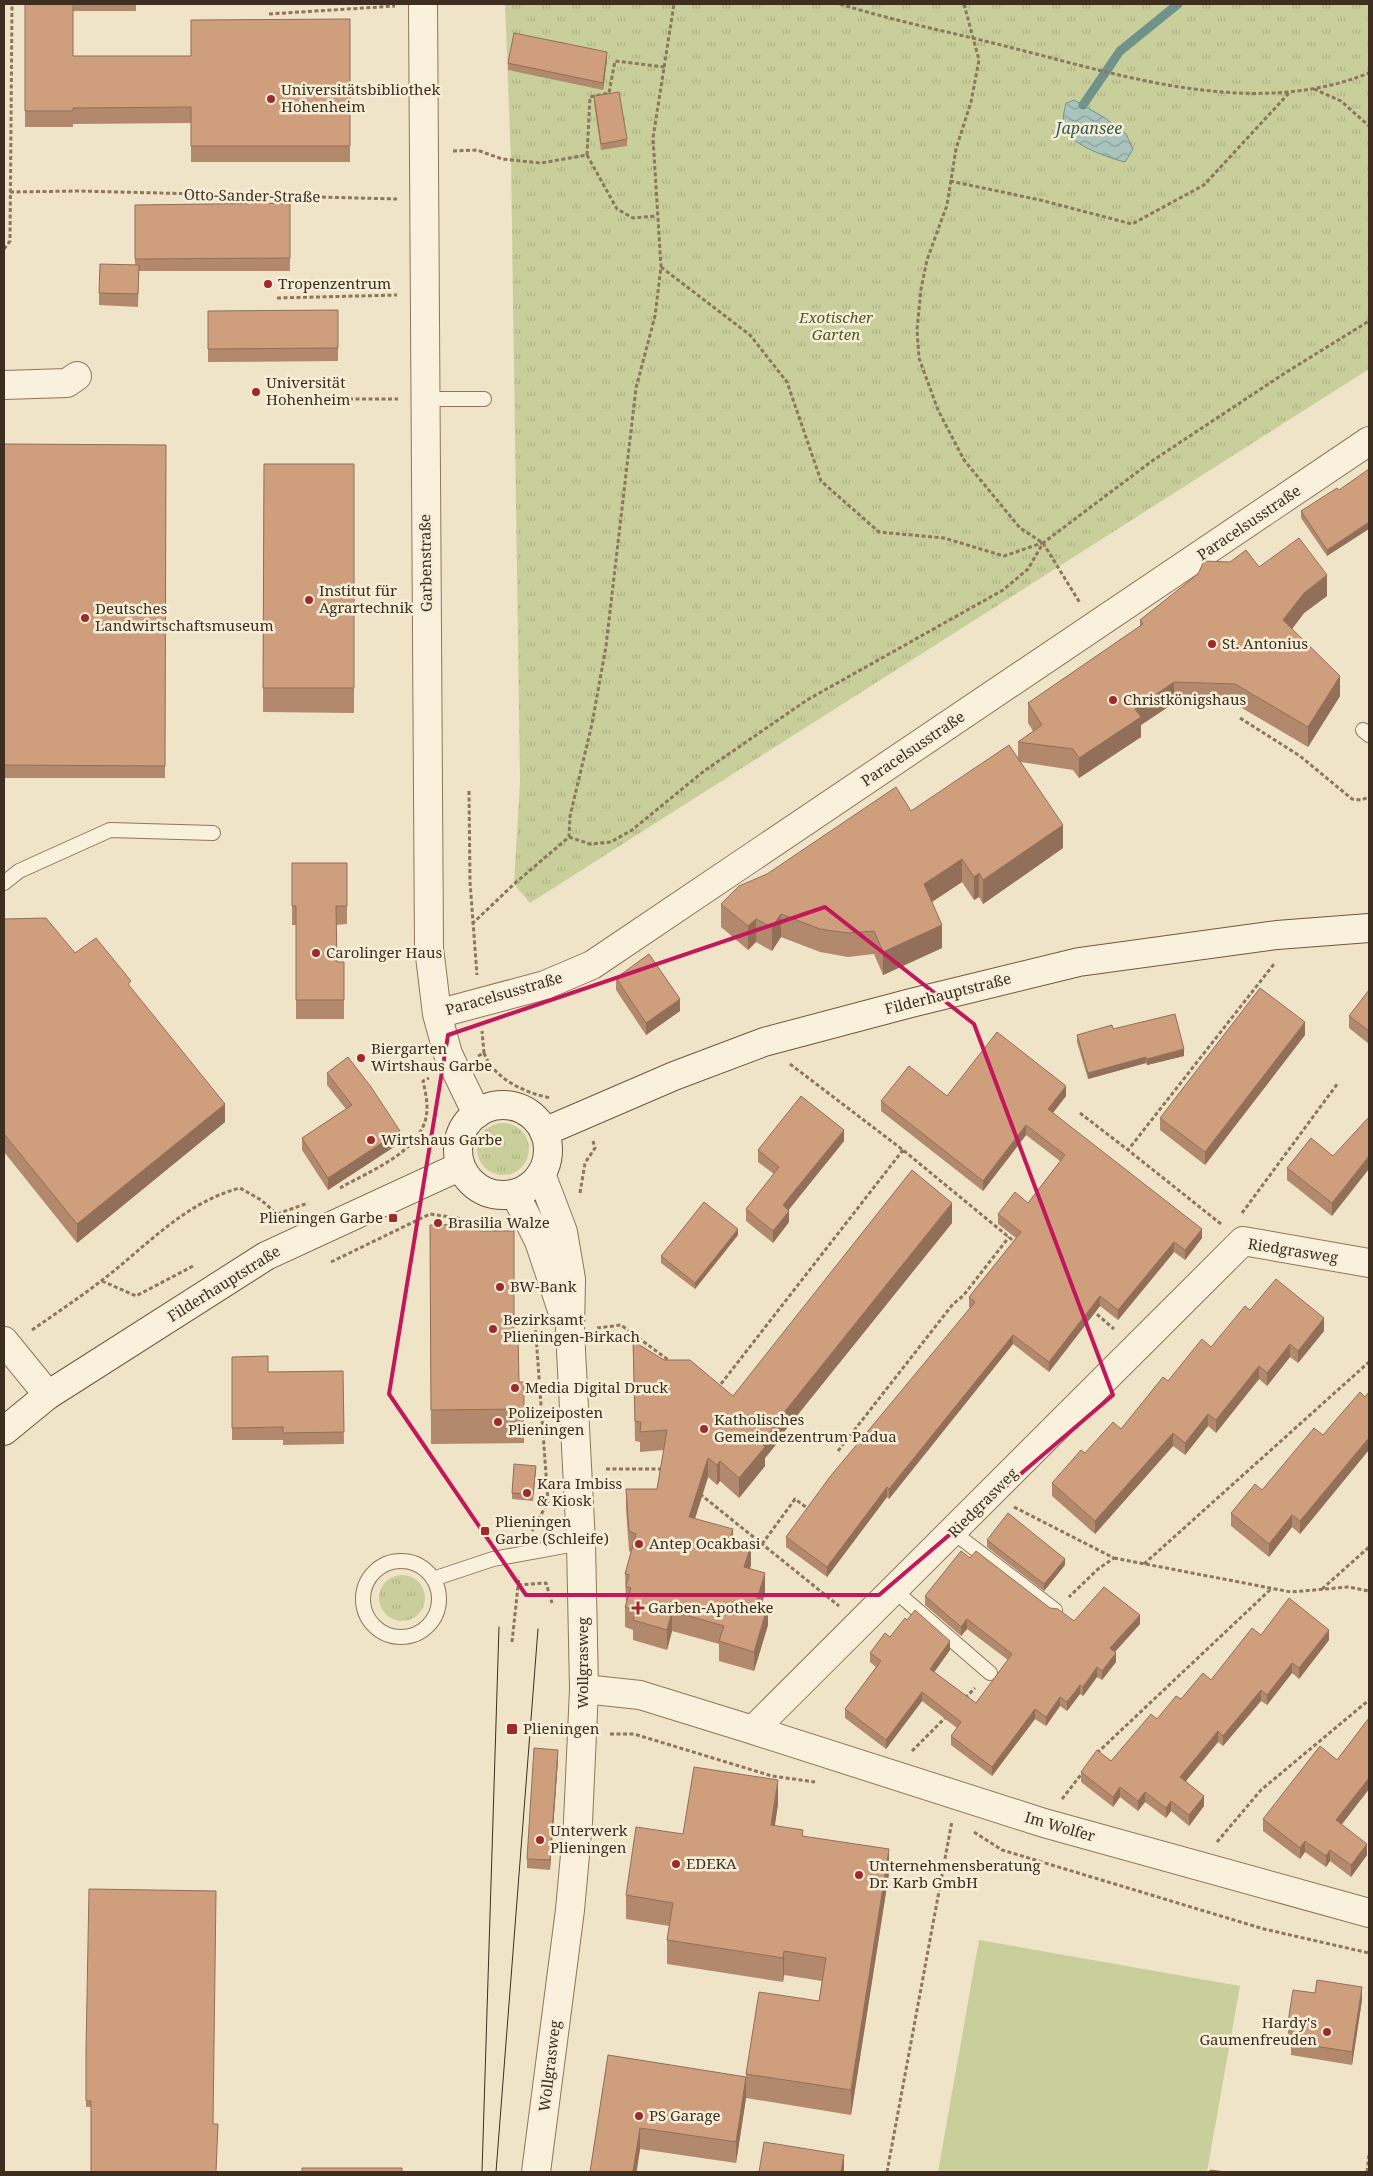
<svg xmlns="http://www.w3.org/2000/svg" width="1373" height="2176" viewBox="0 0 1373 2176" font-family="'Noto Serif',serif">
  <defs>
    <pattern id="grass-tufts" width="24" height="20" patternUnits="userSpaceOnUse" patternTransform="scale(1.25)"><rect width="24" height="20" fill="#c9cf9b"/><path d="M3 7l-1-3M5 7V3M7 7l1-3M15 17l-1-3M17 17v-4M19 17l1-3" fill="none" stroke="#aeb285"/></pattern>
    <pattern id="water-waves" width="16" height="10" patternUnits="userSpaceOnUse" patternTransform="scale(1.25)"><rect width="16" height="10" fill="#a9c4bc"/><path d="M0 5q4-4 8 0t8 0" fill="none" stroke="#8ba098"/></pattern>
  </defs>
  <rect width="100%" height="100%" fill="#f0e4c8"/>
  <path fill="url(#grass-tufts)" d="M505,4h864v365l-839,534 -16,-19 6,-102 -9,-620z
    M477 1149a26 26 0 1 1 52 0a26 26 0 1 1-52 0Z
    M379 1598a23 23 0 1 1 46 0a23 23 0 1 1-46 0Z"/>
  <path fill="#c9cf9b" d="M979,1940l261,46 -33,186h-269z"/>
  <path fill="url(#water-waves)" stroke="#6f938a" d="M1074,100l31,18 21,16 7,15 -8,13c-16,-4 -51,-16 -59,-31 -5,-8 -2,-19 0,-28z"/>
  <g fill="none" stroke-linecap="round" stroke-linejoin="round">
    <path stroke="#6f938a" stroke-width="9" d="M1083,105l37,-54 58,-47"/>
    <defs>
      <path id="service" d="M425,399h59
        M1363,730l6,5
        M4,883l15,-12 91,-41 103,3
        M953,1532l102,78
        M363 1599a38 38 0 1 1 76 0a38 38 0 1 1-76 0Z
        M433,1579l60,-20 88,-16
        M894,1590l96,83"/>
      <path id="minor" d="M423,4l6,944 8,66 11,40 29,60
        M4,385l63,-2 10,-7
        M437,1014l108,-29 47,-20 777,-524
        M515,1194l24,47 24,72
        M584,1689l56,6 113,35 490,-489 126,22
        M753,1730l291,93 325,90
        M536,2172l34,-262 8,-88 6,-133 -3,-146 -11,-212 1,-52 -8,-47 -22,-58"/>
      <path id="tertiary" d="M4,1341l44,54"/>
      <path id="secondary" d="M458 1150a45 45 0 1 1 90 0a45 45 0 1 1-90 0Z
        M544,1132l130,-56 90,-34 147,-39 168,-41 198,-27 92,-7
        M4,1431l44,-36 218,-139 195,-90"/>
    </defs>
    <use href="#service" stroke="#8d765c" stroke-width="16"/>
    <use href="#minor" stroke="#8d765c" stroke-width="30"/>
    <use href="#tertiary" stroke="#8d765c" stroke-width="30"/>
    <use href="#secondary" stroke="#6f573f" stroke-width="30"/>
    <path stroke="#8d765c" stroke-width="3" stroke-dasharray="4 2.5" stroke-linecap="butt" d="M840,4c54,17 110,28 165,42 116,29 247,74 364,27
      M964,4l15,56 -8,42 -15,47 -9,56 -20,55 -6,29 -4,41 2,28 19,52 26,50 56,68 23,15 37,60
      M269,14l126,-8
      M1314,89l27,12 28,25
      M453,151l24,-1 25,9 39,4 46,-8 30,54 16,9 23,-2
      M587,155l3,-58 19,-4 6,-32 50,6
      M950,181l90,19 92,24 72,-39 85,-92
      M10,192l69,-1 318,8
      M4,249l6,-8 2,-237
      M661,267l89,68 37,47 34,99 58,51 65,6 60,18 38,-13
      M277,298l120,-3
      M271,399h127
      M1240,718l60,38 52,43 9,1 8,-3
      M469,791l1,91 7,93
      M569,837l21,7 21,-2 21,-12 72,-59 103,-71 196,-110 25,-21 15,-26 109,-82 133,-88 84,-52
      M472,924l42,-40 55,-47 1,-21 22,-92 14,-78 30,-258 19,-72 6,-49 -8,-129 21,-134
      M484,1053c10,26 41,40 67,45
      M478,1056l6,-3 -2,-22
      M790,1064l113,86 113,93
      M1080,1113l48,37
      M340,1188c31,-18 87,-38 87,-80 0,-9 -2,-18 -4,-27l6,-3
      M580,1193l5,-30 10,-15 -2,-7
      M1242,1213l96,-130
      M269,1222l8,-8
      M1221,1224l-93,-74 146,-186
      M331,1262l99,-48 27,4 40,12 4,3
      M102,1281l34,15 59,-31
      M1092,1310l22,19
      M597,1328l24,-3 50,37
      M32,1330c23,-16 47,-32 69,-49 45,-34 82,-78 139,-93l21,12 16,14 31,-11
      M717,1389l186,-239
      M838,1451l115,-147 10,-8 46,-59
      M606,1469h59
      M700,1494l139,112
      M1014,1507l100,51 -16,11 -29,28
      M532,1531l16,-29 -13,-180
      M762,1544l33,-45 15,11
      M1114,1558l177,34 57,-5 21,4
      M1144,1564l225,-202
      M518,1585l28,-2 6,20
      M1322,1589l47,-42
      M512,1642l7,-65
      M965,1698l10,-10
      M610,1734h24l138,42 43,6
      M912,1751l35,-35
      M1097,1753l175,-165
      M1062,1799l21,-27
      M974,1832l28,18 262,79 105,24
      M1217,1842l44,-52 108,-90
      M887,2172l65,-351
      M1367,2172l2,-17"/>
    <use href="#service" stroke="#faf1dc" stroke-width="14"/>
    <use href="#minor" stroke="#faf1dc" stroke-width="28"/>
    <use href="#tertiary" stroke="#faf1dc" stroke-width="28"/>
    <use href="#secondary" stroke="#faf1dc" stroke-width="28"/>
    <path stroke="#3d2e20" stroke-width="1" d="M482,2172l17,-545
      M496,2172l42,-543"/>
  </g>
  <path fill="#b2896c" d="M25,4h111v7h-63v45h118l159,-37v143h-159v-39l-118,1v3h-48z
    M607,59l-4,31 -95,-20v-7z
    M594,96l33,43v7l-26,4 -7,-47z
    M290,203v68h-151l-1,36 -39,-2v-12l36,-28v-60z
    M338,310v51l-130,1v-51z
    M4,444l162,1 -1,333h-161z
    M264,464h90v249l-91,-1z
    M1339,490l-12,66 -26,-38v-7z
    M1259,567l68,29 -23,17 -12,16 48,67 -32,51 -73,-43 -61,-1 -33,22v12l-62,41 -6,-8 -52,-8 42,86 -80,56 -4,-7 -5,3 -12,-18 -30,20 10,46 -59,27 -9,-21 -26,3 -28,-5 -39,-15 -9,14 -16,-9 -8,8 -27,-23v-23l190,-93 107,-53v-16l15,-11 -5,-8v-20l112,-77v-6z
    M292,863h55v61l-11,1 1,37h7v57h-48v-94h-4z
    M4,919l71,34 56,35 94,134 -148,121 -73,-91z
    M616,978l64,33 -34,24 -30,-45z
    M1369,990v54l-20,-16v-12z
    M1113,1029l71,27 -37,9 -1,-2 -58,16 -11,-37v-7z
    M1305,1035l-100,130 -45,-35v-12z
    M327,1073l73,70 -72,47 -26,-40v-12l44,-29 -19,-24z
    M947,1096h119l-13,17 149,125 -17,22 -11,-8 -56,68 -18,-14 -51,66 -36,-28 -124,155 -2,-2 -60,80 -41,-30v-10l184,-229 -1,-1v-10l47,-59 -18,-14v-10l30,-11 32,-42 -34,-26 -43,56 -102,-80v-10z
    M844,1141l-56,69 1,12 -16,21 -27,-22v-12l28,-35 -16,-12v-12z
    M1333,1156l-1,60 -45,-36v-12z
    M952,1223l-169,210v3l-18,22v8l-26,32 -19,-17 -3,4 -9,-8 -13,42 38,20 18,26 -1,3 15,25 -3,11 6,21 -14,46 -35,-10v-17l-47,-13 -5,19 -34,-10v-10l-8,-3v-20l1,-3 -1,-30 6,-22 -2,-1 -3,-42v-20h31l7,-39 -24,2v-10l-5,-1 -2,-100 31,19 69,36z
    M430,1225l50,6 34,99 5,52h5v61l-93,1z
    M738,1235l-43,54 -34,-26v-7z
    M1250,1310l74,21 -26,32 -8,-6 -23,29 -8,-7 -43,54 -8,-7 -23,29 -12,-9 -78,88 -43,-38v-13l33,-30 36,-24 47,-48 43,-34z
    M232,1357l36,15 75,-1 1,73 -61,1v-5h-51z
    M1369,1392v60l-1,-1 -68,83 -8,-7 -23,30 -38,-31v-13l31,-23 103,-93z
    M536,1472l-3,29 -21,-2v-6z
    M987,1540l78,25 -21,26 -57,-44z
    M970,1558l80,50 24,13 66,3 -25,28 1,10 -14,18 -5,-3 -14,19 -3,-2 -13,17 -7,-5 -14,20 -11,-7 -43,57 -41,-31v-9l6,-8 -35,-27 -36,48 -41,-31v-9l31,-42 -6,-5v-9l20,-16 60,13 -16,22 42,31 32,-43 -41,-31 -6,7 -36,-31v-9z
    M1261,1635l68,5 -30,39 -7,-6 -25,32 -6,-4 -38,45 -5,-4 -32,39 18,25 -15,20 -18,-15 -5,7 -21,-16 -7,9 -18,-14 -7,10 -32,-25v-10l30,-11 46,-42 24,-20 30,-19z
    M1369,1718v71l-28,36 26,30 -16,22 -21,-16 -4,6 -21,-15 -5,7 -37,-28v-12l74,-59z
    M558,1760l-8,110 -23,-2v-9z
    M778,1804l-3,21 28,11 86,37 -38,242 -105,-17 -10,65 -96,-14 -3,22 -47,1 18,-117 138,22v-3l73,-73 3,-20 -38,-6 -1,7 -116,-18v-24l2,-14 -43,-7v-24l57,-61z
    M216,1891l-125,216h-5v-50z
    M1315,1993l47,7 -10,65 -61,-10v-13l1,-7 -4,-1v-12z"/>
  <path fill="#916f58" d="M607,52v7l-4,31v-7z
    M1369,522v7l-42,27v-6z
    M1327,575v21l-23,17 -21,28v-21l21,-27z
    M1340,676v20l-32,51v-20z
    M1174,682v21l-33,22v12l-62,41v-20l56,-49z
    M1063,825v23l-80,56v-24z
    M962,859v23l-38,25v-23z
    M979,873v24l-5,3v-23z
    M781,914v23l-9,14v-24z
    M756,919v23l-8,8v-24z
    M942,925v23l-59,27v-23z
    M680,999v12l-34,24v-12z
    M1305,1022v13l-100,130v-13z
    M1184,1049v7l-37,9v-6z
    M1146,1057v6l-58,16v-6z
    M1066,1086v10l-18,23v-10z
    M225,1104v18l-148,121v-19z
    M1026,1125v10l-43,56v-10z
    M844,1130v11l-61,76v-12z
    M400,1131v12l-72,47v-12z
    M1369,1156v13l-37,47v-13z
    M952,1203v20l-169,210v3l-18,22v8l-26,32v-20l22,-35 21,-28z
    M789,1211v11l-16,21v-12z
    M738,1229v6l-43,54v-6z
    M1202,1229v9l-17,22v-10z
    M1174,1242v10l-56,68v-10z
    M1100,1296v10l-51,66v-10z
    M1324,1318v13l-26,32v-12z
    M1013,1335v9l-124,155v-10z
    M1290,1344v13l-23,29v-13z
    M1259,1366v13l-43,54v-13z
    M1208,1414v12l-23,29v-12z
    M1173,1433v13l-78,88v-13z
    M1368,1439v12l-68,83v-13z
    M708,1458v19l-19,60v-20z
    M720,1461v20l-3,4v-20z
    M887,1487v10l-60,80v-10z
    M1292,1515v12l-23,30v-13z
    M733,1529v20l-3,-11z
    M751,1545v20l-7,22v-20z
    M1065,1559v6l-21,26v-7z
    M765,1573v20l-9,29v-20z
    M768,1605v20l-14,46v-19z
    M672,1611v20l-5,19v-20z
    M1140,1615v9l-30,33v-9z
    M967,1619v10l-6,7v-9z
    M1329,1630v10l-30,39v-11z
    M950,1641v9l-20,28v-9z
    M1116,1653v9l-14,18v-9z
    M1292,1663v10l-25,32v-10z
    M1097,1667v10l-14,19v-9z
    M1080,1685v9l-13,17v-9z
    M1261,1690v11l-38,45v-10z
    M922,1692v9l-36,48v-9z
    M1060,1697v9l-14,20v-9z
    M1035,1709v10l-43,57v-9z
    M1218,1731v11l-38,46v-11z
    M558,1750v10l-8,110v-10z
    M1369,1778v11l-33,43v-12z
    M778,1780v24l-7,45v-24z
    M1120,1787v10l-7,10v-10z
    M1145,1792v10l-7,9v-10z
    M1204,1796v10l-15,20v-11z
    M1171,1801v10l-5,7v-10z
    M1305,1841v11l-5,7v-11z
    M1367,1844v11l-16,22v-12z
    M889,1849v24l-38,242v-25z
    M1330,1850v11l-4,6v-11z
    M784,1951v24l-1,7v-24z
    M1362,1987v13l-10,65v-13z
    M746,2077v21l-10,65v-21z
    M640,2128v21l-4,23h-3z
    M844,2155v17h-3z"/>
  <path fill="#cf9f7d" stroke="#916f58" d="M25,4h48v52h118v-36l159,-1v127h-159v-39l-118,1v3h-48z
    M514,33l93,19 -4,31 -95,-20z
    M619,92l8,47 -26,5 -7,-48z
    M290,203v55l-155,1v-54z
    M100,264l39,1 -1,29 -39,-1z
    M338,310v38l-130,1v-38z
    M4,444l162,1 -1,321 -161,-1z
    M264,464h90v224h-91z
    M1369,469v53l-42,28 -26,-39 36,-23 2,2z
    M1299,538l28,37 -23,18 -21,27 57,56 -32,51 -73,-43 -61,-2 -39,27 6,8 -62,41 -6,-9 -55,-7 24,-17 -14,-22 115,-79 -3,-4 58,-46 6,-13 26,1 16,-12 13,17z
    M1009,745l54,80 -80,55 -4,-7 -5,4 -12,-18 -38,25 18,41 -59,27 -9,-21 -26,2 -28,-4 -39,-15 -9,13 -16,-8 -8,7 -27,-22 18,-18 28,-12 129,-87 15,24z
    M292,863h55v43h-11l1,56h7v38h-48v-94h-4z
    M46,918l29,35 21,-15 35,43 -3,3 97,120 -148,120 -73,-90v-215z
    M649,954l31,45 -34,24 -30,-45z
    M1260,988l45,34 -100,130 -45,-34z
    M1369,990v41l-20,-15z
    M1175,1014l9,35 -37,10 -1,-2 -58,16 -11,-38 35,-10 1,4z
    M997,1032l69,54 -18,23 154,120 -17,21 -11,-8 -56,68 -18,-14 -51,66 -36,-27 -124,154 -2,-2 -60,80 -41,-30 43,-59 146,-176 -6,-5 52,-65 -23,-18 17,-22 13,11 37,-48 -39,-30 -43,56 -102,-80 28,-35 38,30z
    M348,1057l23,30 29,44 -72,47 -26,-40 50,-33 -25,-32z
    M801,1096l43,34 -61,75 6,6 -16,20 -27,-22 33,-42 -21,-17z
    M1369,1117v39l-37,47 -45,-35 24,-30 22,18z
    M912,1170l40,33 -170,212 1,1 -22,27 4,4 -26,31 -19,-17 -3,4 -9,-7 -19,59 44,12 -3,9 21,7 -7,22 21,6 -9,29 12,3 -14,47 -35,-11 5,-15 -52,-15 -5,19 -34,-10 3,-9 -11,-4 6,-19 -5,-2 3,-11 -4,-1 11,-40 -7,-3 -3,-42h31l10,-59 -27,2 1,-10 -6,-1 -2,-80 31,19h26l43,36z
    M704,1202l34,27 -43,54 -34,-27z
    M479,1224l1,7h34v99h4l1,52h5v27l-93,1 -1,-185z
    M1276,1279l48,39 -26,33 -8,-7 -23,29 -8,-7 -43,54 -8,-6 -23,29 -12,-10 -78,88 -43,-38 29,-33 4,3 28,-31 8,7 42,-52 5,4 34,-42 9,8 34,-41 5,4z
    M268,1356v16l75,-1 1,61 -61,1v-6l-51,1v-71z
    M1360,1392l5,5 4,-5v48l-1,-1 -68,82 -8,-6 -23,29 -38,-31 24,-29 7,6 52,-62 9,7z
    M514,1464l22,2 -3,29 -21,-2z
    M1008,1513l57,46 -21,25 -57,-44z
    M961,1551l9,7 6,-7 74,57 8,1 16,12 30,-34 36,28 -30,33 6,5 -14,18 -5,-4 -14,20 -3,-2 -13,17 -7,-5 -14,20 -11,-8 -43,58 -41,-31 10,-14 -39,-30 -36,48 -41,-31 36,-48 -11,-8 15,-20 5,4 15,-19 2,2 8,-10 35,31 -20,28 46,34 36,-49 -45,-35 -6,8 -36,-31z
    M1289,1598l40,32 -30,38 -7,-5 -25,32 -6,-5 -38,46 -5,-5 -38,46 24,19 -15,19 -18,-14 -5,7 -21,-16 -7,9 -18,-14 -7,10 -32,-25 16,-22 14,11 40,-47 6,5 19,-23 5,3 22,-26 8,7 41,-52 9,7z
    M1369,1718v60l-33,42 31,24 -16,21 -21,-15 -4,6 -21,-15 -5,7 -37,-29 57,-73 17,14z
    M534,1748l24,2 -8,110 -23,-1z
    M694,1767l84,13 -7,45 32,5 -1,6 87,13 -38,241 -105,-16 13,-82 60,9 7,-43 -42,-7 -1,7 -116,-18 6,-37 -47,-8 10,-68 47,7z
    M89,1889l127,2 -3,233h5l-2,48h-125v-71h-5v-50z
    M1317,1980l45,7 -10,65 -61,-10 3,-19 -6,-1 5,-32 22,3z
    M608,2055l138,22 -10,65 -96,-14 -7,43 11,1h-54z
    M764,2142l80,13 -3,17h-82z
    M302,2168h100v4h-100z
    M1210,2170l16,2h-16z"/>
  <path fill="none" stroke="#c2185b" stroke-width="4" stroke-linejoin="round" d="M825,907l149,117 139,371 -234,200h-353l-137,-201 59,-359z"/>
  <g fill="#9e2a2b" stroke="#f7eed8" stroke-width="2">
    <circle cx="271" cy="99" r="5"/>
    <circle cx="268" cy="284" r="5"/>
    <circle cx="256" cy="392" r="5"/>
    <circle cx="309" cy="600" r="5"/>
    <circle cx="85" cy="618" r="5"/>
    <circle cx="1212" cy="644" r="5"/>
    <circle cx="1113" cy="700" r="5"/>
    <circle cx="316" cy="953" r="5"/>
    <circle cx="361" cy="1058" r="5"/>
    <circle cx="371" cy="1140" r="5"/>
    <rect x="388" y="1213" width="10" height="10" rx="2.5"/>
    <circle cx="438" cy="1223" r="5"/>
    <circle cx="500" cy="1287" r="5"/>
    <circle cx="493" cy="1329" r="5"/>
    <circle cx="515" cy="1388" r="5"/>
    <circle cx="498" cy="1422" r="5"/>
    <circle cx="704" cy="1429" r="5"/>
    <circle cx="527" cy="1493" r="5"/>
    <rect x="480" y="1526" width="10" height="10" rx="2.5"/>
    <circle cx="639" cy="1544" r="5"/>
    <path d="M635.5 1600.5h5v5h5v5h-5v5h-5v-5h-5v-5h5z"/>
    <rect x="506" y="1723" width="12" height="12" rx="2.5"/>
    <circle cx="540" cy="1840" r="5"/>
    <circle cx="676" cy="1864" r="5"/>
    <circle cx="859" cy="1875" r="5"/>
    <circle cx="1327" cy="2032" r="5"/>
    <circle cx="639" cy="2116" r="5"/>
  </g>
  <g text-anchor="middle" stroke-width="5" stroke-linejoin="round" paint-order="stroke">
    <g font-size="15" fill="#3d2e20" stroke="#f7eed8" text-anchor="start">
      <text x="281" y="95">Universitätsbibliothek<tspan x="281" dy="17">Hohenheim</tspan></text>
      <text x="278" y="289">Tropenzentrum</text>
      <text x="266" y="388">Universität<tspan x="266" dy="17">Hohenheim</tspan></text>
      <text x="319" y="596">Institut für<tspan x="319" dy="17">Agrartechnik</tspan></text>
      <text x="95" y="614">Deutsches<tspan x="95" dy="17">Landwirtschaftsmuseum</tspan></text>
      <text x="1222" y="649">St. Antonius</text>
      <text x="1123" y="705">Christkönigshaus</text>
      <text x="326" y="958">Carolinger Haus</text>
      <text x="371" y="1054">Biergarten<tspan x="371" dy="17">Wirtshaus Garbe</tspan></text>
      <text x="381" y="1145">Wirtshaus Garbe</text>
      <text x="383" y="1223" text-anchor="end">Plieningen Garbe</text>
      <text x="448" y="1228">Brasilia Walze</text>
      <text x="510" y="1292">BW-Bank</text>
      <text x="503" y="1325">Bezirksamt<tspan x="503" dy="17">Plieningen‐Birkach</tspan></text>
      <text x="525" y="1393">Media Digital Druck</text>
      <text x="508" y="1418">Polizeiposten<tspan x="508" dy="17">Plieningen</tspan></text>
      <text x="714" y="1425">Katholisches<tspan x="714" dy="17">Gemeindezentrum Padua</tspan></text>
      <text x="537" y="1489">Kara Imbiss<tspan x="537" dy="17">&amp; Kiosk</tspan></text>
      <text x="495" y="1527">Plieningen<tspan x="495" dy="17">Garbe (Schleife)</tspan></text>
      <text x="649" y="1549">Antep Ocakbasi</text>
      <text x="648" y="1613">Garben-Apotheke</text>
      <text x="523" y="1734">Plieningen</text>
      <text x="550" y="1836">Unterwerk<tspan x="550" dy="17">Plieningen</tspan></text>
      <text x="686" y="1869">EDEKA</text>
      <text x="869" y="1871">Unternehmensberatung<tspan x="869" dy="17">Dr. Karb GmbH</tspan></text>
      <text x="1317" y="2028" text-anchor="end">Hardy's<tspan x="1317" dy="17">Gaumenfreuden</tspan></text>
      <text x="649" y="2121">PS Garage</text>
    </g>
    <g font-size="15" fill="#3d2e20" stroke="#f7eed8">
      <text transform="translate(252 196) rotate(1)" y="5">Otto-Sander-Straße</text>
      <text transform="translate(1249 523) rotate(-34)" y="5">Paracelsusstraße</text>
      <text transform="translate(426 563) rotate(-91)" y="5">Garbenstraße</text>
      <text transform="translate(913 749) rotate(-34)" y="5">Paracelsusstraße</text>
      <text transform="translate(504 994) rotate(-16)" y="5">Paracelsusstraße</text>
      <text transform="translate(948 994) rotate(-14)" y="5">Filderhauptstraße</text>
      <text transform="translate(1293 1251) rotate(9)" y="5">Riedgrasweg</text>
      <text transform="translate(224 1284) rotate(-32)" y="5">Filderhauptstraße</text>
      <text transform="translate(983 1503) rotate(-45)" y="5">Riedgrasweg</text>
      <text transform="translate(583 1663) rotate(-90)" y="5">Wollgrasweg</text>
      <text transform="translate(1060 1827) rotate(16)" y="5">Im Wolfer</text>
      <text transform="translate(550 2066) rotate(-83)" y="5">Wollgrasweg</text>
    </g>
    <g font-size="15" font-style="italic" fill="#4d5a26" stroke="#f7eed8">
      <text x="836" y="323">Exotischer<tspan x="836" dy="17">Garten</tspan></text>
    </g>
    <g font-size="16" font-style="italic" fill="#2f5d5a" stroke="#f7eed8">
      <text x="1089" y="134">Japansee</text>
    </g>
  </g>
  <rect width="1373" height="2176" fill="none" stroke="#3d2e20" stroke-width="10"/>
</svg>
